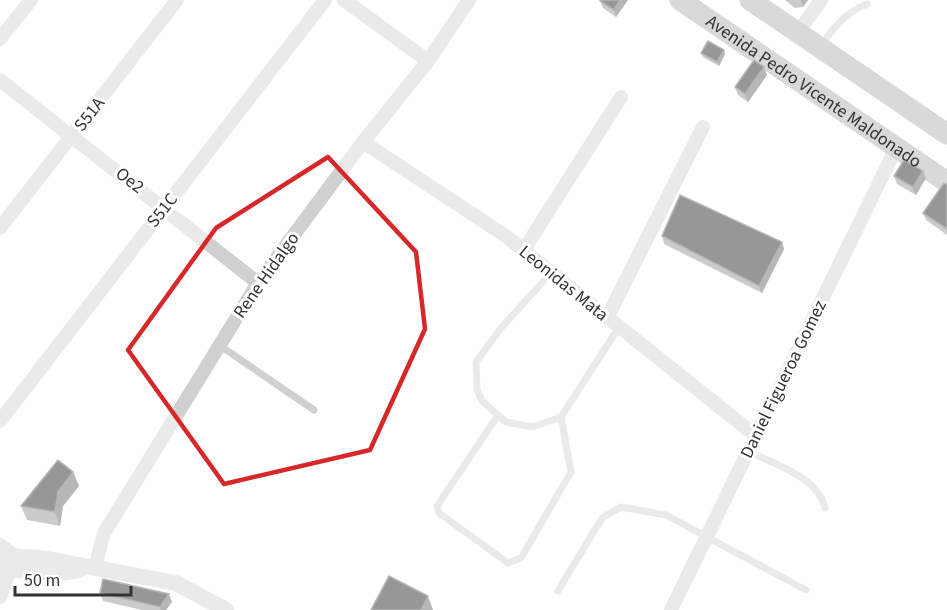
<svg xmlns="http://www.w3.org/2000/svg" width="947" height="610" viewBox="0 0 947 610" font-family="'Source Sans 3',sans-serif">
  <rect width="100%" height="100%" fill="#fff"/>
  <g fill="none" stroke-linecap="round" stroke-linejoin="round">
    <path stroke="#d0d0d0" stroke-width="7" d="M822,45c12,-19 24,-32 45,-41
      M551,273l-50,55 -25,34 1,28 5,11 24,21 26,5 29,-10
      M219,345l95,65
      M498,415l-61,91 2,7 69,50 13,-5 50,-86 -10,-55 58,-90
      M748,451c26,13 70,26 77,57
      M558,591l44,-73 19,-11 45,8 140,75"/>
    <path stroke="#d0d0d0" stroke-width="14" d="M344,0l84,61
      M798,32l23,-32
      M0,39l31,-39
      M0,80l258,203
      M363,142l144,95 249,199
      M0,228l177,-228
      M523,251l98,-154
      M607,318l96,-191
      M0,421l325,-421
      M0,545l15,11 -15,41
      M95,568l9,-35 154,-250 105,-141 65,-81 41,-61
      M671,610l225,-462"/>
    <path stroke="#d0d0d0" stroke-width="16" d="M0,556l42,2 134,25 50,27
      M0,569l60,4 19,-3"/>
    <g stroke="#ababab" stroke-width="21">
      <path id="s1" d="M680,0l267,182"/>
      <path d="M750,0l197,134"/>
    </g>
  </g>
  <path fill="#8c8c8c" d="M600,0h28l-12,17 -13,-9 -3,-7z
    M785,0h23l-5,7 -8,1z
    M724,50l1,4 -6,12 -16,-9 -2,-4z
    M767,75l-19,27 -10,-7 -3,-8z
    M894,176l32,2 -10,17 -19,-11z
    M947,185v50l-21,-15 -3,-7z
    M662,236l120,6 2,7 -22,44 -98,-49z
    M73,472l6,14 -16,20 -3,20 -33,-6 -6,-14z
    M100,593l72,9 -6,8h-24l-39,-9z"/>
  <path fill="#5f5f5f" d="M620,0h8l-12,17 -2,-7z
    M801,0h7l-5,7z
    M724,50l1,4 -6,12 -2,-4z
    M764,67l3,8 -19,27 -3,-8z
    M923,171l3,7 -10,17 -3,-8z
    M782,242l2,7 -22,44 -3,-7z
    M73,472l6,14 -16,20 -3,20 -5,-14 3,-20z
    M169,594l3,8 -6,8h-5l-1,-3z
    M428,596l5,14h-12z"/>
  <path fill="#1a1a1a" stroke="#5f5f5f" stroke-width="1.5" d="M600,0h20l-6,10 -14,-9z
    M708,41l16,9 -7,12 -16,-9z
    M754,60l10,7 -19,27 -10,-7z
    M904,160l19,11 -10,16 -19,-11z
    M944,183l3,2v44l-24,-16z
    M680,195l102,47 -23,44 -97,-50z
    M58,460l15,12 -15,20 -3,20 -34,-6z
    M389,576l39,20 -7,14h-50z
    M103,579l66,15 -9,13 -60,-14z"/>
  <path d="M0 0H947V610H0ZM328,157l88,95 9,77 -55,121 -146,34 -96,-134 88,-122z" fill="#fff" fill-opacity=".55" fill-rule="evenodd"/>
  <path fill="none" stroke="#d62828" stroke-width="4.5" stroke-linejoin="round" d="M328,157l88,95 9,77 -55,121 -146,34 -96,-134 88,-122z"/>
  <g text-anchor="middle" stroke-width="6" stroke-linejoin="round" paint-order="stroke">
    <g font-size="18" fill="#333" stroke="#fff">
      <text dy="6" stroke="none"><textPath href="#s1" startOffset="162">Avenida Pedro Vicente Maldonado</textPath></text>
      <text transform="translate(89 114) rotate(-52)" y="6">S51A</text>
      <text transform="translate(130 180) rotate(37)" y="6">Oe2</text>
      <text transform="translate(162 210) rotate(-52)" y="6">S51C</text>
      <text transform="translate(266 275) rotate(-55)" y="6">Rene Hidalgo</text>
      <text transform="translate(564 283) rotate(39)" y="6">Leonidas Mata</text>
      <text transform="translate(783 379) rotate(-64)" y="6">Daniel Figueroa Gomez</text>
    </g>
  </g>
  <path d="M15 586v9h116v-9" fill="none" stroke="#333333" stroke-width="3"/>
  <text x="24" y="586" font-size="18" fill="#333333" stroke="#ffffff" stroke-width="4.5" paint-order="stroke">50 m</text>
</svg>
